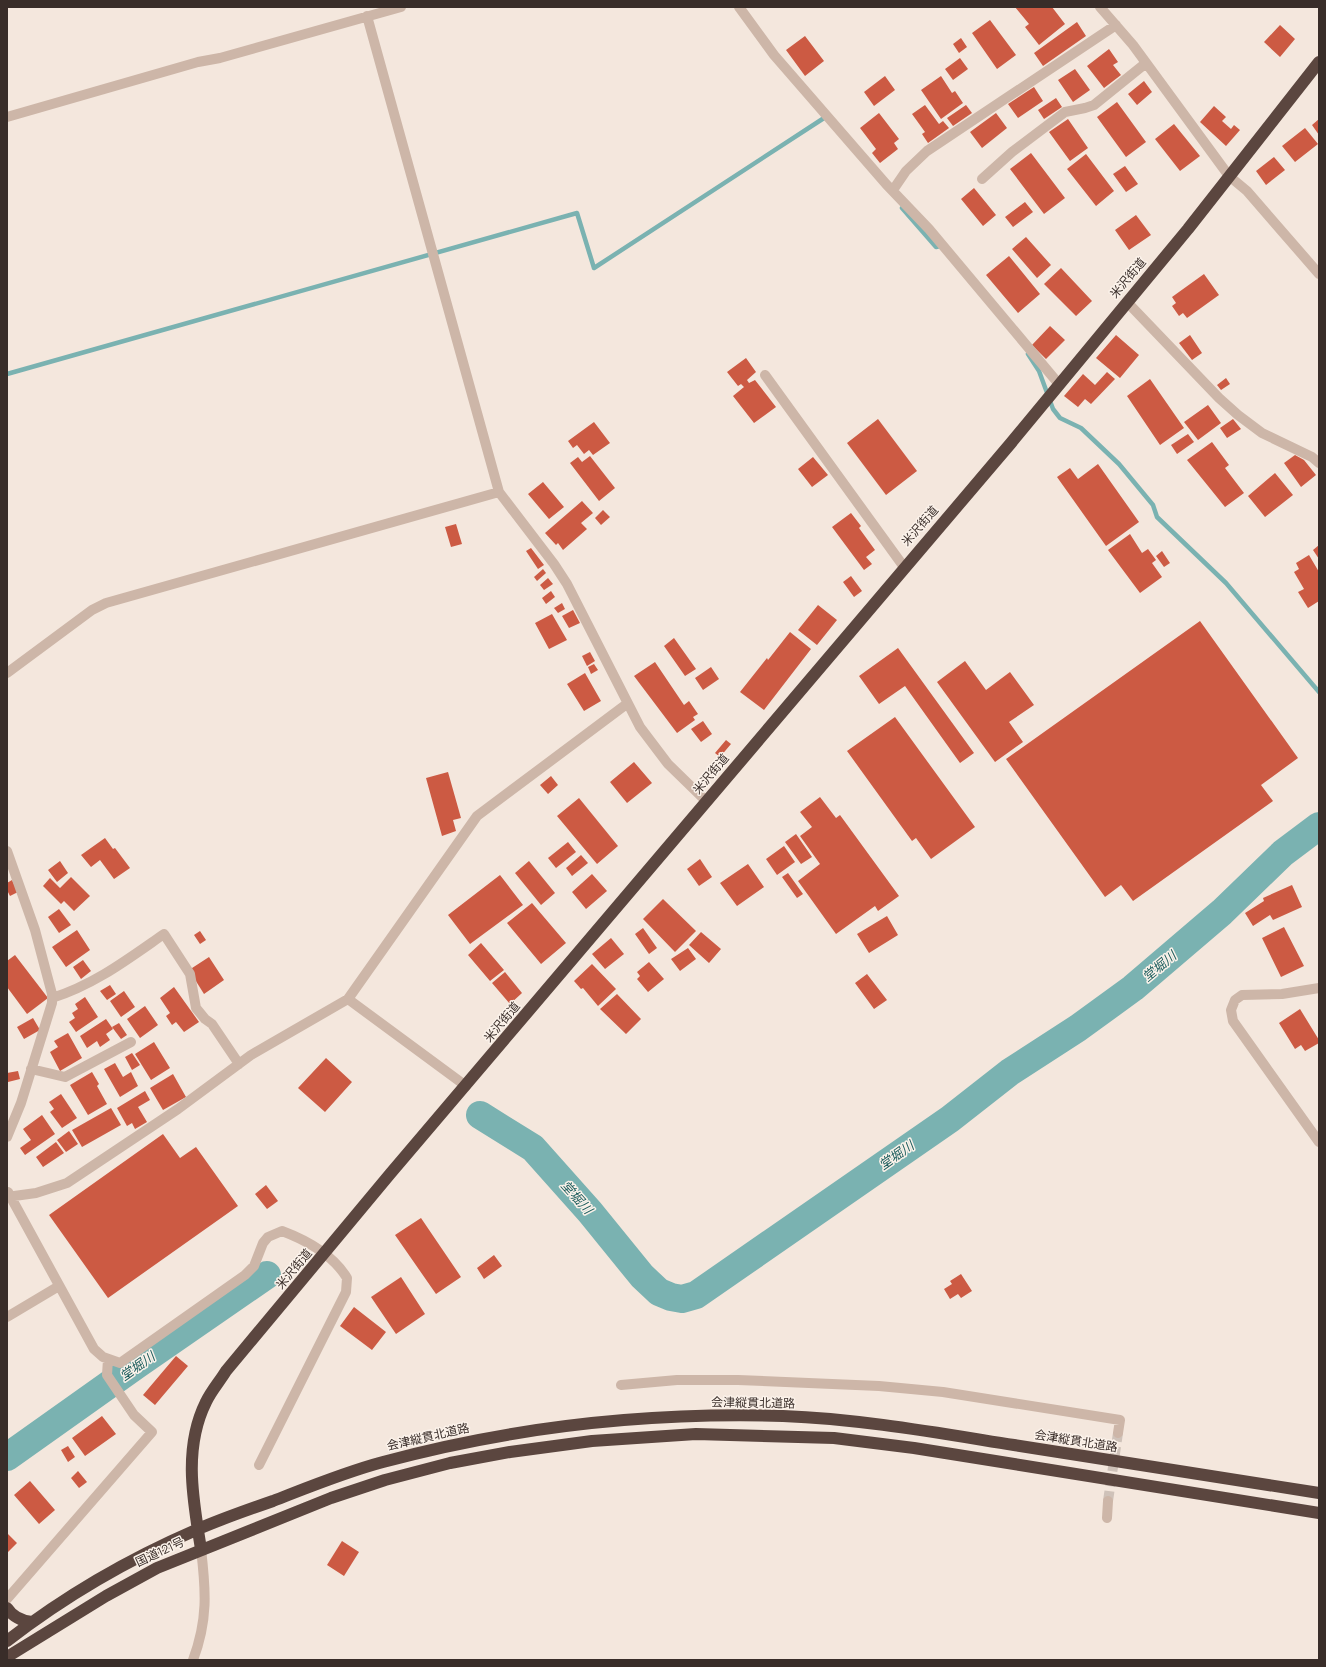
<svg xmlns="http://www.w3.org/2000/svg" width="1326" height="1667" viewBox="0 0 1326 1667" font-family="Manrope,'Noto Sans JP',sans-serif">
  <rect width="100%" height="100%" fill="#f4e7dd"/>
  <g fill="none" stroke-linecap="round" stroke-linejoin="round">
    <path stroke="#7ab2b1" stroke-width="4.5" d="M902,208l34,39 4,-1 2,1
      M1028,354l11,17 14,38 7,9 21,10 38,36 34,41 4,12 69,66 93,109
      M7,374l570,-161 17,55 230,-150"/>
    <path stroke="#7ab2b1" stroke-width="28" d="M480,1115l53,33 57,64 52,64 17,16 12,5 11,2 14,-4 254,-176 60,-47 68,-44 55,-40 89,-76 61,-59 36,-27
      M7,1457l131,-93 129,-89"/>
  </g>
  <path fill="#cc5a43" d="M1015,7h37l13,17 -26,21 -14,-18 4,-3z
    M990,20l26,35 -19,14 -25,-36z
    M1077,22l9,14 -43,30 -9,-13z
    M1280,25l15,14 -15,18 -16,-15z
    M805,36l19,25 -19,15 -19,-26z
    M961,38l6,9 -8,6 -6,-9z
    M1109,49l9,13 -5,3 8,10 -17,13 -17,-22z
    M960,58l8,11 -15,11 -8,-11z
    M1075,69l15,21 -17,12 -15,-22z
    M885,76l10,14 -21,16 -10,-14z
    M941,76l11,17 3,-2 8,12 -22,16 -20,-29z
    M1144,81l8,11 -15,13 -9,-11z
    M1034,87l9,14 -25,17 -10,-14z
    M1056,98l6,9 -18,12 -6,-9z
    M1117,102l29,40 -20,15 -29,-40z
    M925,105l14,19 4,-3 6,7 -21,15 -6,-9 3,-2 -13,-18z
    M966,105l6,8 -19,13 -6,-8z
    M1214,106l12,11 -4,4 9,8 3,-4 6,5 -14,16 -26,-24z
    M879,113l20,26 -5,4 4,6 -18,14 -8,-10 4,-4 -16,-21z
    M996,113l11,15 -25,20 -12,-16z
    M1068,119l20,29 -18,13 -21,-29z
    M1319,119v16l-7,-10z
    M1174,124l26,32 -20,15 -25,-32z
    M1305,128l13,16 -23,18 -13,-16z
    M1031,153l34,45 -21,16 -34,-45z
    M1086,154l28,37 -18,15 -29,-37z
    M1274,157l11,13 -19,15 -10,-14z
    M1125,166l13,18 -12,8 -13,-18z
    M974,188l22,27 -13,11 -22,-27z
    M1025,202l8,10 -20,15 -8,-10z
    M1136,215l15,20 -22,15 -14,-20z
    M1026,237l25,28 -14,13 -25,-29z
    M1009,256l31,38 -22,19 -32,-38z
    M1061,268l31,33 -16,15 -32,-32z
    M1204,274l15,21 -32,23 -4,-5 -4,3 -7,-10 4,-3 -4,-6z
    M1050,326l15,14 -19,19 -14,-14z
    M1116,335l23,20 -19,23 -24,-20z
    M1190,335l12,18 -10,7 -13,-17z
    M746,358l10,14 -9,8 2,3 6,-3 21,27 -22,16 -21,-27 11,-9 -3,-3 -3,2 -11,-14z
    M1107,372l8,7 -24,25 -6,-5 -7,8 -14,-11 19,-22 12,11z
    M1226,378l4,6 -9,6 -4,-5z
    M1150,379l34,49 -24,17 -33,-49z
    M1208,405l13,18 -23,17 -14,-18z
    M878,419l39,52 -31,24 -39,-52z
    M1233,419l8,10 -14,9 -7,-10z
    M594,422l16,21 -17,12 -4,-5 -5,4 -7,-9 -4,3 -5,-7z
    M1188,434l6,8 -17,12 -6,-9z
    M1212,442l17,23 -4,3 19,25 -19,14 -38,-47z
    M1295,455l9,5 12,15 -15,12 -17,-24z
    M590,456l25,32 -16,13 -29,-38 8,-6 4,5z
    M813,457l15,18 -16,12 -14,-18z
    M1098,464l41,58 -33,24 -49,-69 13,-9 8,11z
    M1275,473l18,22 -28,22 -17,-21z
    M543,482l21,25 -15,12 -21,-25z
    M582,501l11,12 -12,10 6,6 -24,21 -5,-7 -2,2 -11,-12z
    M603,510l7,7 -9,8 -6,-7z
    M851,513l10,13 -2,2 16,22 -9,7 6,7 -8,6 -32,-43z
    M456,524l6,20 -11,3 -6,-20z
    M1130,534l12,19 6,-4 8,11 -4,3 10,14 -22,16 -32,-43z
    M1319,545v14l-6,-9z
    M531,548l13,17 -6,4 -12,-18z
    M1162,551l8,12 -6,4 -8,-11z
    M1309,555l10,17v29l-11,7 -10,-16 6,-3 -10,-17 5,-3 -3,-6z
    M543,569l3,4 -9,8 -3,-4z
    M851,576l11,15 -8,6 -11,-15z
    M548,578l5,6 -9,6 -4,-5z
    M551,591l4,6 -9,7 -4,-6z
    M562,603l3,6 -7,4 -4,-5z
    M818,605l19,15 -20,25 -19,-15z
    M573,610l7,13 -11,5 -7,-12z
    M552,614l15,26 -18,9 -14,-26z
    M1200,621l98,137 -37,27 12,16 -140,100 -12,-16 -16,12 -99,-138z
    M790,632l21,17 -47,61 -24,-18 27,-34 1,2z
    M674,638l22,31 -11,7 -21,-30z
    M898,648l76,105 -14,10 -55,-77 -26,18 -20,-28z
    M590,652l5,9 -8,5 -5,-10z
    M965,661l21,29 24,-18 24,33 -25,17 14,20 -28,20 -58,-80z
    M655,662l29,43 5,-4 9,13 -5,3 2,3 -18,13 -43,-57z
    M594,664l4,6 -7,4 -3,-7z
    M711,667l8,12 -16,11 -8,-12z
    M585,673l16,28 -17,10 -17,-27z
    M895,717l80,110 -44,32 -15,-21 -4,3 -65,-90z
    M703,721l9,13 -11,8 -10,-13z
    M726,740l5,4 -11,13 -5,-4z
    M634,762l18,21 -25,20 -17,-21z
    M448,772l13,46 -8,2 3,11 -14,5 -16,-58z
    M551,776l7,9 -10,9 -8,-9z
    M820,797l16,21 4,-3 59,81 -21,15 -3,-5 -39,28 -38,-53 22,-17 -20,-28 12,-9 -12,-15z
    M579,798l39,48 -21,18 -40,-48z
    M796,834l16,23 -11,7 -16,-22z
    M105,838l8,11 2,-1 15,20 -16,11 -14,-19 -9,7 -10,-12z
    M568,842l8,10 -20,16 -8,-10z
    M784,846l11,16 -18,13 -11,-16z
    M581,855l7,8 -16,13 -6,-8z
    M700,859l12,18 -13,9 -12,-17z
    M60,861l8,12 -11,9 -9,-12z
    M529,861l26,32 -14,12 -26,-32z
    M748,864l16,23 -27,19 -17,-23z
    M788,873l15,21 -6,4 -15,-21z
    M592,874l15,17 -21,18 -14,-17z
    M500,875l23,30 -53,39 -22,-29z
    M71,877l19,19 -16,15 -10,-10 -3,3 -18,-18 7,-8 10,10z
    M12,880l6,12 -8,4 -3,-6v-7z
    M1292,885l10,22 -29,13 -3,-5 -17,11 -8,-13 19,-12 -1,-3z
    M663,899l33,32 -21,21 -32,-33z
    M532,903l34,40 -25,21 -34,-41z
    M59,909l12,16 -12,8 -11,-16z
    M887,916l11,19 -29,18 -12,-19z
    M1284,927l20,39 -23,11 -19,-39z
    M643,928l14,20 -8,6 -14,-20z
    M77,930l13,20 -24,17 -14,-20z
    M200,931l6,9 -6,4 -6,-9z
    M701,932l20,17 -12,14 -20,-18z
    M611,938l13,16 -19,15 -13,-15z
    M481,943l23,27 -14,11 -22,-26z
    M688,948l8,11 -16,12 -9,-12z
    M15,955l33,43 -21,16 -20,-27v-26z
    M209,957l15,23 -20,14 -15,-24z
    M83,960l8,11 -10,8 -8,-12z
    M649,962l15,17 -16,13 -11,-13 3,-3 -3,-4z
    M592,964l24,25 -18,17 -15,-18 -2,1 -7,-8z
    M505,972l17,21 -12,11 -18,-21z
    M867,974l20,26 -13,9 -19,-26z
    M110,985l6,9 -9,6 -7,-9z
    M174,987l25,35 -15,10 -8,-10 -4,3 -6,-9 4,-3 -10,-15z
    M124,991l11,16 -14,10 -11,-16z
    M617,994l24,25 -15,15 -26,-25z
    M85,997l13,20 -22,15 -7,-10 6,-4 -3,-5 6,-4 -3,-5z
    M145,1006l13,19 -18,13 -13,-19z
    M1300,1009l19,31v3l-14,8 -4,-6 -6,4 -16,-26z
    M33,1018l7,12 -16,9 -7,-12z
    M106,1019l7,10 -7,5 4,6 -10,7 -3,-6 -10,7 -7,-12z
    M119,1023l8,12 -6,4 -9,-12z
    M68,1033l14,25 -22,13 -10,-19 8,-5 -4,-6z
    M154,1042l16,26 -19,12 -16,-26z
    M132,1053l8,12 -8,5 -7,-13z
    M326,1058l26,24 -27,30 -27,-24z
    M115,1063l8,14 8,-5 7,14 -18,11 -16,-28z
    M18,1071l2,8 -12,3 -1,-9z
    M92,1072l7,12 -2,2 10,18 -19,11 -18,-30z
    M173,1074l13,23 -23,13 -13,-22z
    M145,1091l5,9 -12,7 9,15 -12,7 -3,-6 -5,3 -10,-18z
    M61,1094l16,24 -15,10 -12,-16 4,-3 -5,-7z
    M111,1108l10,17 -39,22 -10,-17z
    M42,1115l13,19 -30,21 -5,-7 11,-8 -8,-11z
    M69,1131l9,13 -12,8 -9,-12z
    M163,1134l17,24 16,-11 42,59 -130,92 -59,-83z
    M56,1142l8,11 -21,14 -7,-10z
    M266,1185l12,16 -11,8 -12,-15z
    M421,1218l40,59 -25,17 -41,-59z
    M494,1255l8,11 -18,13 -7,-11z
    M961,1274l11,17 -11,7 -3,-4 -8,5 -6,-10 8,-5 -2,-3z
    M401,1277l24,37 -29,20 -25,-37z
    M354,1307l32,25 -14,18 -32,-24z
    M176,1356l12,10 -33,39 -12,-10z
    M102,1416l14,18 -31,22 -13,-18z
    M68,1446l7,11 -7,5 -7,-12z
    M78,1471l9,11 -8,6 -8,-10z
    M30,1481l25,29 -16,14 -25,-29z
    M7,1533l10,10 -10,10z
    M342,1541l17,11 -15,24 -17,-11z"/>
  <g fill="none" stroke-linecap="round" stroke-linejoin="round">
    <path stroke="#cfc2b9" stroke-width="10" stroke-dasharray="10 5" stroke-linecap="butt" d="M1108,1501l10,-68"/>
    <path stroke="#cdb6a8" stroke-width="10" d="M739,7l35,48 112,129 43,45 129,154
      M1100,7l33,38 96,131 18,15 72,83
      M367,16l132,476 55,72 13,20 73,143 28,37 38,37
      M7,117l191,-55 22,-4 181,-51
      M982,179l30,-27 53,-40 20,-4 9,-3 52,-42
      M893,190l13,-19 21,-20 189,-126
      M1127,302l92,96 19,17 24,18 50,24 7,6
      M765,375l139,192
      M7,673l85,-63 14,-7 393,-111
      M7,851l28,79 17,64v9l-31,100 -14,34
      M1319,988l-37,6 -40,1 -7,5 -4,10 2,11 86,121
      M52,998c42,-13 76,-39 112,-64l26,40 6,34 9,11 7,5 27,40
      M348,999l118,87
      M31,1069l34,8 66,-35
      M8,1192l86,157 9,8 17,6 125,-88 9,-9 9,-23 5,-6 14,-6c24,9 51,24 65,47l-1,14 -87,173
      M7,1197l29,-4 31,-10 111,-74 73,-54 97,-56 129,-183 147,-110
      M7,1317l52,-31
      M621,1385l56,-5h61l141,6 64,6 177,28 -2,13
      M1107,1518l1,-17
      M7,1599l145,-167 -18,-17 -27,-40 1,-16
      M193,1660c15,-40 13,-69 8,-111"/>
    <path stroke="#5b463f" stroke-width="12" d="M201,1549c-8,-49 -18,-101 5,-147 5,-11 14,-21 20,-31l164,-197 621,-731 177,-214 131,-167
      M7,1608c5,8 15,13 25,14
      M7,1641c58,-45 122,-82 189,-111 25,-11 51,-20 77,-29 36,-14 72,-29 110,-39 130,-35 265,-50 400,-46 78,3 155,17 231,29 102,16 203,32 305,48
      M7,1657l99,-61 51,-28 174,-70 54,-18 65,-17 60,-11 82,-11 104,-7 138,4 80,10 405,65"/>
  </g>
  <g text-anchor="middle" stroke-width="3" stroke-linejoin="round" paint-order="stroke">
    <g font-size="12" fill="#392d29" stroke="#fbf2ea">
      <text transform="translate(1128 278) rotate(-50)" y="4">米沢街道</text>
      <text transform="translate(920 526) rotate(-49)" y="4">米沢街道</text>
      <text transform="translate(711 774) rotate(-50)" y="4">米沢街道</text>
      <text transform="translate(502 1022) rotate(-50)" y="4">米沢街道</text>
      <text transform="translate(294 1269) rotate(-50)" y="4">米沢街道</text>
      <text transform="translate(753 1403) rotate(1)" y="4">会津縦貫北道路</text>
      <text transform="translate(428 1437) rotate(-13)" y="4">会津縦貫北道路</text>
      <text transform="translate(1076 1441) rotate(9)" y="4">会津縦貫北道路</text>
      <text transform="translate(160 1552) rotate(-25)" y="4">国道121号</text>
    </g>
    <g font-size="13" font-style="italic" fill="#1c5d5d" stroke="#fbf2ea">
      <text transform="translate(1159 966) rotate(-40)" y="5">堂堀川</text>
      <text transform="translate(896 1155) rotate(-35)" y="5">堂堀川</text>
      <text transform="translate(577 1197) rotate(48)" y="5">堂堀川</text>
      <text transform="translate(137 1366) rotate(-35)" y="5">堂堀川</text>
    </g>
  </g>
  <rect width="1326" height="1667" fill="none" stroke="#392d29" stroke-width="16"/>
</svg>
